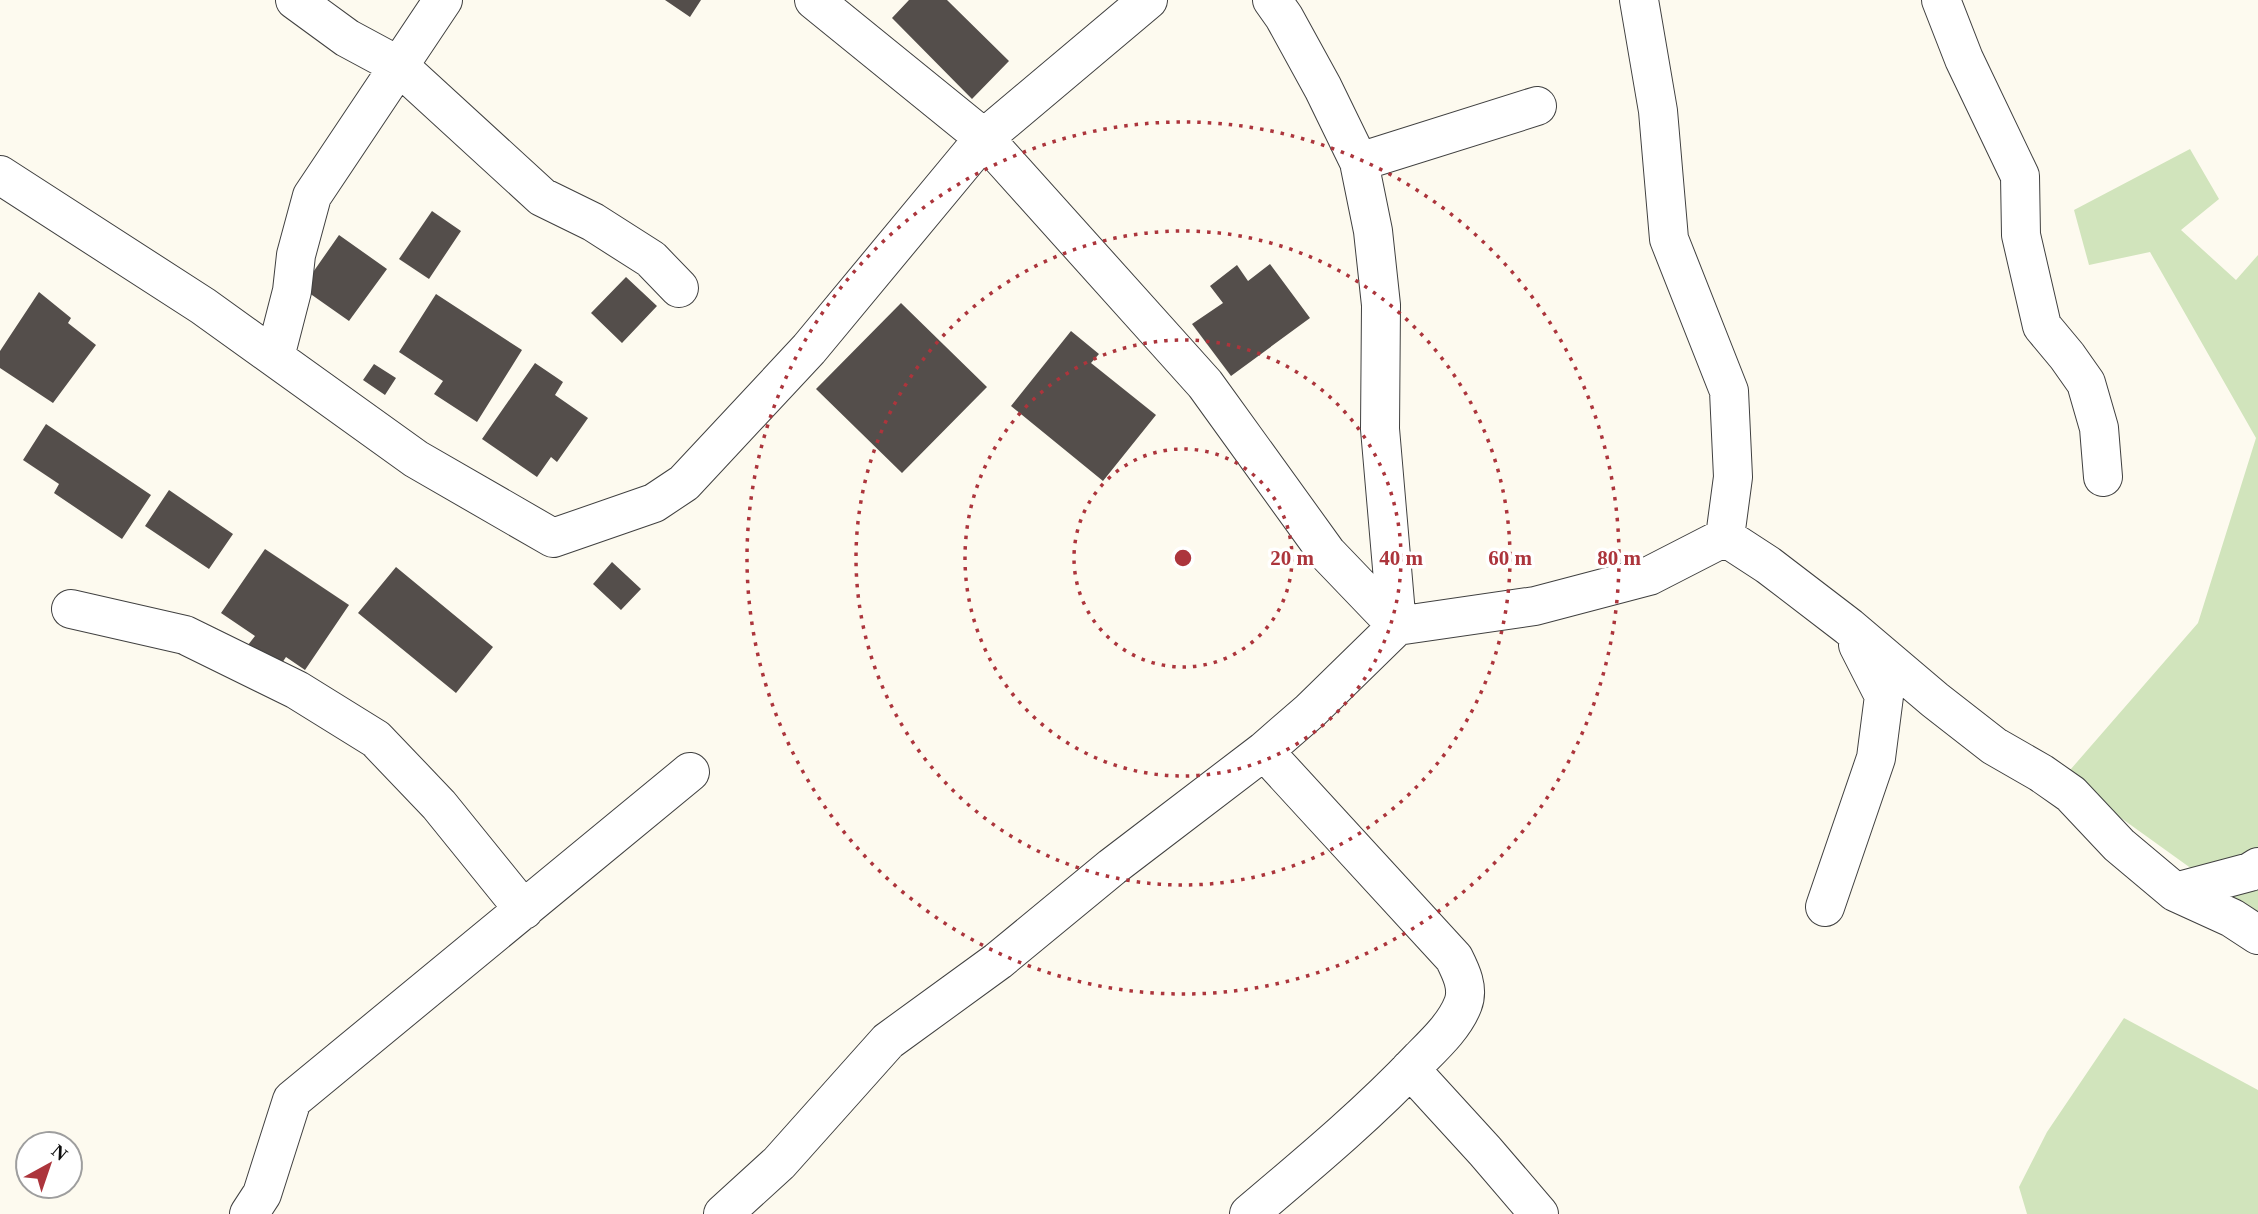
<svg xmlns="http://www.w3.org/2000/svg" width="2258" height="1214" viewBox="0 0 2258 1214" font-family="Georgia,serif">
  <rect width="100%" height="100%" fill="#fdfaef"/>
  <path fill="#d1e4bc" d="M2190,149l29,50 -38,31 55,50 22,-25v656l-41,-24 -153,-110 134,-154 58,-185 -106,-186 -61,13 -15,-55z
    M2124,1018l134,72v124h-231l-8,-27 28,-55z"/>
  <path fill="#544e4b" d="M665,0h36l-11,17z
    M909,0h38l62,61 -37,38 -80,-81z
    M432,211l29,20 -32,48 -30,-20z
    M339,235l48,34 -38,52 -47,-33z
    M1270,264l40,54 -79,58 -39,-52 31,-21 -13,-17 27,-21 11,16z
    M626,277l31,29 -35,37 -31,-30z
    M39,292l32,26 -3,5 28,22 -43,58 -53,-35v-17z
    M436,294l86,56 -45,72 -43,-28 9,-13 -44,-29z
    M901,303l86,84 -85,86 -86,-84z
    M1071,331l28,23 -8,9 65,52 -53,66 -92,-75z
    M535,363l28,19 -8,13 33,23 -31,44 -6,-5 -14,20 -55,-38z
    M374,364l22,14 -11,17 -22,-15z
    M46,424l105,71 -29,44 -68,-46 5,-9 -36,-24z
    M169,490l64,44 -24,35 -64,-43z
    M265,549l84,56 -44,65 -19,-13 -6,9 -32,-21 7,-9 -34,-23z
    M612,562l29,27 -20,21 -28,-26z
    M396,567l97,80 -37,46 -98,-80z"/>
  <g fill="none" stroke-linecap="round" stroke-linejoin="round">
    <defs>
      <path id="minor" d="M295,0l52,38 52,28 143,131 51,25 58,37 28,29
        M814,0l170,138 221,246 122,169 70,73 -17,-197 1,-124 -8,-74 -14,-69 -36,-74 -39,-71 -12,-17
        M1941,0l23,59 56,117 1,59 21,91 25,30 19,27 13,45 4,49
        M1359,162l178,-56
        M0,175l203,131 213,153 137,79 101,-35 30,-20 125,-134 175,-211 164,-138
        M275,357l17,-66 4,-36 16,-59 131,-196
        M1725,537l43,28 81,62 86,73 59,46 47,27 30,21 48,51 56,47 57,26 26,17
        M71,609l114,26 112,55 79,49 63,66 85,105
        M2175,892l75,-20 8,-5
        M1825,907l51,-149 8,-62 -26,-51
        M1410,1069l75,82 54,63
        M249,1214l13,-20 30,-94 398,-328
        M723,1214l56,-51 109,-122 110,-80 114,-94 152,-116 46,-40 87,-85 138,-20 114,-30 76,-39 8,-60 -4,-86 -60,-152 -11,-128 -19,-111
        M1249,1214c59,-50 118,-99 171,-155 16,-16 35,-34 43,-55 6,-16 -2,-32 -9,-46l-190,-207"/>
    </defs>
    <use href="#minor" stroke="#404040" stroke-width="40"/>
    <use href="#minor" stroke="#fff" stroke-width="38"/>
  </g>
  <g fill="none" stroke="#ac353c" stroke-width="3.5" stroke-dasharray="3.5 7">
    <circle cx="1183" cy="558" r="109"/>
    <circle cx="1183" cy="558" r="218"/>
    <circle cx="1183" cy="558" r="327"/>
    <circle cx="1183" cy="558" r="436"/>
  </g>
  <circle cx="1183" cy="558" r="10" fill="#ac353c" stroke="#fff" stroke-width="3.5"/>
  <g font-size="21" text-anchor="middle" font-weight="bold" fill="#ac353c" stroke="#fff" stroke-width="7" stroke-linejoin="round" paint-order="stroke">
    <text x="1292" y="565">20 m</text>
    <text x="1401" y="565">40 m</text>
    <text x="1510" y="565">60 m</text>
    <text x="1619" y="565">80 m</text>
  </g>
  <g transform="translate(49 1165) rotate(40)"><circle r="33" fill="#ffffff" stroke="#9e9e9e" stroke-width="2"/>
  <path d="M0-5L12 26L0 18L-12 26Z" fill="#ac353c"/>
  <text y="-10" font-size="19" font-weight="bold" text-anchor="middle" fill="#0d0d0d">N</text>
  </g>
</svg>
